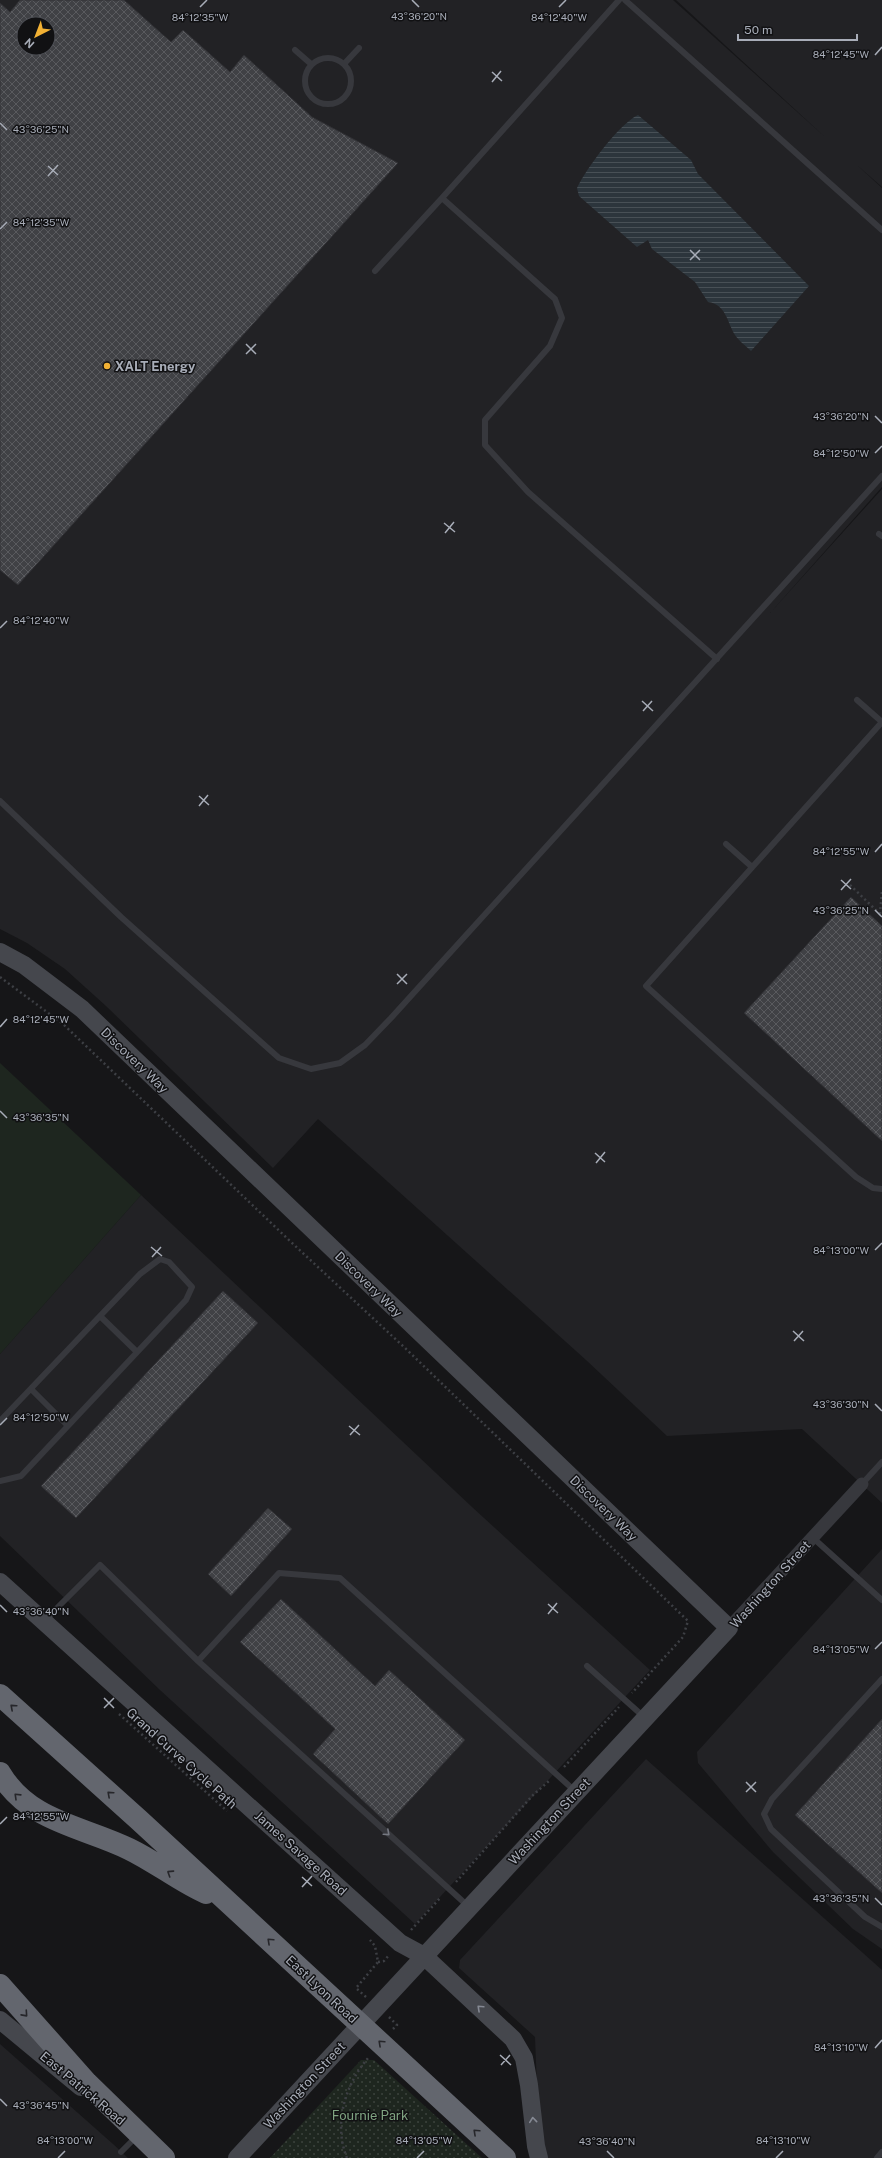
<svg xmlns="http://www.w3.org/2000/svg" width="882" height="2158" viewBox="0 0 882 2158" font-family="'Public Sans',sans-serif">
  <defs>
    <pattern id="park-dots" width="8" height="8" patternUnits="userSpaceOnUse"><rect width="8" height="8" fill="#1e261f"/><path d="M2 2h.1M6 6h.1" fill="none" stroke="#3c433d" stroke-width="1.8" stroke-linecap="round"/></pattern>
    <pattern id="water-rules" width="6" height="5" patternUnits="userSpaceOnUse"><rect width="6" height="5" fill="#2c353c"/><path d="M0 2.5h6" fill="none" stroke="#485056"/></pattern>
    <pattern id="building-cross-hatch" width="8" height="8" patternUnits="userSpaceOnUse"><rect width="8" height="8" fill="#404145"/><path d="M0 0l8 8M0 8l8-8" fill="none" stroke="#595a5e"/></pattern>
  </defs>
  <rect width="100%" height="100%" fill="#161618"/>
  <path fill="#222225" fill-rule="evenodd" d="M0,0h673l152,137 -149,-137h206v187l-25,-22 25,23v299l-112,126 112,-124v1014l-80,-74 -135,7 -81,-76 -268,-241 -45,49 -167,-162 -41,-37 -38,-26 -27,-14zM24,24h24v24h-24z
    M141,1195l331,312 178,163 -235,254 -255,-234 -160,-154v-182z
    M882,1549v400l-29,-20 -80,-77 -75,-89 -1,-11z
    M646,1759l236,211v188h-334l-9,-19 -4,-102 -76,-69 1,-8z
    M0,2044l113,100 15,14h-128z"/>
  <path fill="#1e261f" d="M0,1063l141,132 -141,159z"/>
  <path fill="url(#park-dots)" d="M361,2060h13l108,98h-212z"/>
  <path fill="url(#water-rules)" d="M638,115l53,45 7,14 111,112 -58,65c-5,-5 -12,-10 -16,-16 -8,-13 -9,-31 -27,-33l-13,-20 -43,-33 -4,-9 -11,7 -58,-51 -2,-8c9,-19 42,-64 61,-73z"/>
  <path fill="url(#building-cross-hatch)" stroke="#303034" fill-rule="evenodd" d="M20,0h104l47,42 12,-12 47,42 14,-17 68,62 86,46 -380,422 -18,-15v-567l10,9zM24,24h24v24h-24z
    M851,897l31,29v215l-138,-128z
    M223,1291l35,32 -182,195 -35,-32z
    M268,1508l24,21 -61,67 -23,-22z
    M281,1599l94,87 14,-16 76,70 -77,84 -75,-70 22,-25 -95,-87z
    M882,1719v174l-87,-78z"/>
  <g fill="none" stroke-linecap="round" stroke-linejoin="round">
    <path stroke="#3d3f44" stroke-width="2.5" stroke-dasharray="2 3" stroke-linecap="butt" d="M850,885l30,29 2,-2
      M880,914l2,-24
      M0,977l63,47 228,218 113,105 284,274 -5,16 -51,56
      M119,1714l108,97
      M564,1767l55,-60
      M456,1882l76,-86 17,-15
      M411,1930l30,-33
      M378,1962l6,-1 5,-6
      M366,1997l-10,-9 22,-26 -3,-16 -5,-6
      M389,2017l8,8 -4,4
      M347,2158c-14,-34 -2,-74 22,-101"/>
    <path stroke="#37383d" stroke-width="6" d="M619,0l-177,198 113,101 7,19 -12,28 -65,74v25l43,47 189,167
      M625,0l257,230
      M295,50l16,14
      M305 81a23 23 0 1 1 46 0a23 23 0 1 1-46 0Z
      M344,64l15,-16
      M375,271l67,-73
      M879,534l3,2
      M857,700l25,22
      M882,722l-236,264 210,191 17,11 9,1
      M0,801l121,116 158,141 32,11 29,-6 25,-18 26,-27 491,-542
      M726,844l26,23
      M100,1316l37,36
      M31,1389l37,37
      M0,1421l140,-147 20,-15 9,3 23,25 -6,13 -165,176 -21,5
      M862,1484l20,-22
      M812,1537l70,63
      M45,1620l55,-55 98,96 271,246
      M198,1661l81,-88 61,5 236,214
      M587,1666l57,51
      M882,1679l-110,120 -8,15 7,15 94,88 17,10
      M121,2152l16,-16
      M877,2158l5,-6"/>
    <path stroke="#37383d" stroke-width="13" d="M729,1628l133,-144"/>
    <path stroke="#45474d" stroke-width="18" d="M0,952l24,13 58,44 647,619 -492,530
      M0,1582l400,361 24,13 89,83 11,19 5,27 7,61 3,12
      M0,2020l81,67"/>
    <path stroke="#63666e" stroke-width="22" d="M0,1695l139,125 366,338
      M0,1773c29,49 82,53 129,76 27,13 50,32 77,44
      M0,1985l87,98 77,75"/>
  </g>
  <defs><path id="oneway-chevron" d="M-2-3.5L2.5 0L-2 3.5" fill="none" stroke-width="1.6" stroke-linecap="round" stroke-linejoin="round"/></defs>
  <g stroke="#26262a">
    <use href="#oneway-chevron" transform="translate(13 1707) rotate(-138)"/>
    <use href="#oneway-chevron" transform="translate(110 1794) rotate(-138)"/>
    <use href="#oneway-chevron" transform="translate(17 1796) rotate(-136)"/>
    <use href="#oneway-chevron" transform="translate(170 1873) rotate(-147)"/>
    <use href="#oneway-chevron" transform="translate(270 1941) rotate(-137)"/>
    <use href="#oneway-chevron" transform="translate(25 2014) rotate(48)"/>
    <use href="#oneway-chevron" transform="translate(381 2043) rotate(-137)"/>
    <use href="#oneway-chevron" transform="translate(476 2132) rotate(-137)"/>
  </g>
  <use stroke="#757881" href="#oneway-chevron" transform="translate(387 1833) rotate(42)"/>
  <g stroke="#858993">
    <use href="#oneway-chevron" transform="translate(480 2008) rotate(-137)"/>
    <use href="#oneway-chevron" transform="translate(533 2120) rotate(-96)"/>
  </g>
  <path fill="none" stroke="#a8adb8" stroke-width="1.5" d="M412,0l7,7M200,7l7,-7M559,7l7,-7M875,55l7,-8M492,72l10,9M492,82l9,-11M0,123l7,7M48,166l10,9M48,176l10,-11M0,229l7,-7M690,250l10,10M690,260l10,-10M246,344l10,10M246,354l10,-10M875,416l7,7M875,453l7,-7M444,523l11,9M445,533l9,-11M0,628l7,-7M642,701l11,10M643,711l9,-10M199,796l10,9M199,806l9,-11M875,852l7,-8M841,880l10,9M841,890l10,-11M875,910l7,7M397,974l10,10M397,984l10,-10M0,1027l7,-8M0,1111l7,7M595,1153l10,9M596,1163l9,-11M151,1247l11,9M875,1250l7,-7M152,1257l9,-10M793,1331l11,10M794,1341l9,-10M875,1404l7,7M0,1425l7,-7M349,1426l11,9M350,1435l9,-10M548,1604l10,9M0,1605l7,7M548,1614l9,-11M875,1649l7,-7M104,1698l10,10M104,1708l10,-10M746,1782l10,10M746,1792l10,-10M0,1824l7,-7M302,1877l10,9M302,1887l10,-11M875,1898l7,7M875,2048l7,-8M500,2055l11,10M501,2065l9,-10M0,2099l7,7M607,2151l7,7M58,2158l7,-7M417,2158l7,-7M776,2158l7,-7"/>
  <circle fill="#f2b134" stroke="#111113" stroke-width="1.5" cx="107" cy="366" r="4"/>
  <g text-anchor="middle" stroke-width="3" stroke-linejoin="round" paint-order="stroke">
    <g font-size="13" font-weight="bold" fill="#a8adb8" stroke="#111113" text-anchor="start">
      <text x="115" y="371">XALT Energy</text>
    </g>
    <g font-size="13" fill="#a8adb8" stroke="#111113">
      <text transform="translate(135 1060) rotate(44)" y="5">Discovery Way</text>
      <text transform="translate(369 1284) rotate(44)" y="5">Discovery Way</text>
      <text transform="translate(604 1508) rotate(44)" y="5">Discovery Way</text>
      <text transform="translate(770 1584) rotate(-48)" y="5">Washington Street</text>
      <text transform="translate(182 1758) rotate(42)" y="5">Grand Curve Cycle Path</text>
      <text transform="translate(549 1821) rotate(-47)" y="5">Washington Street</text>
      <text transform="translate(301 1853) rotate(42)" y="5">James Savage Road</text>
      <text transform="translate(322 1989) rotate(43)" y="5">East Lyon Road</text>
      <text transform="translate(304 2085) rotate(-47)" y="5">Washington Street</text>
      <text transform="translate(83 2088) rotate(40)" y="5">East Patrick Road</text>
    </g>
    <g font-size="13" fill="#7fa381" stroke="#111113">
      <text x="370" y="2120">Fournie Park</text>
    </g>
  </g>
  <g font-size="10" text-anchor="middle" fill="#a8adb8" stroke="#111113" stroke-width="3" stroke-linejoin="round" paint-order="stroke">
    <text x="419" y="20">43°36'20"N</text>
    <text x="559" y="21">84°12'40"W</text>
    <text x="200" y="21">84°12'35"W</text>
    <text x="841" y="58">84°12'45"W</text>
    <text x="41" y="133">43°36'25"N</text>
    <text x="41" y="226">84°12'35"W</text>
    <text x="841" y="420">43°36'20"N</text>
    <text x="841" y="457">84°12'50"W</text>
    <text x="41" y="624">84°12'40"W</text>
    <text x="841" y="855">84°12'55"W</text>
    <text x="841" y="914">43°36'25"N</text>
    <text x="41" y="1023">84°12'45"W</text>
    <text x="41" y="1121">43°36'35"N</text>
    <text x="841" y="1254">84°13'00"W</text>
    <text x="841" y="1408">43°36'30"N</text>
    <text x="41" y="1421">84°12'50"W</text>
    <text x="41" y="1615">43°36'40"N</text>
    <text x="841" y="1653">84°13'05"W</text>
    <text x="41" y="1820">84°12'55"W</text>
    <text x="841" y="1902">43°36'35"N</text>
    <text x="841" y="2051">84°13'10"W</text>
    <text x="41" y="2109">43°36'45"N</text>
    <text x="65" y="2144">84°13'00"W</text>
    <text x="424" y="2144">84°13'05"W</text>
    <text x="783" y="2144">84°13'10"W</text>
    <text x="607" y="2145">43°36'40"N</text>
  </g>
  <g transform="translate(36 36) rotate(222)"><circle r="19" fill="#111113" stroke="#4d4f55"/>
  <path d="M0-3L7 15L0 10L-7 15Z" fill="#f2b134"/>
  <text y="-6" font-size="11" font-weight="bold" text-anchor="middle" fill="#a8adb8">N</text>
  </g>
  <path d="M738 34v6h119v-6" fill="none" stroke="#a8adb8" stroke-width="2"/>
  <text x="744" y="34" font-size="12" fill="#a8adb8" stroke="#111113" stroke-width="3" paint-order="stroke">50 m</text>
</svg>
